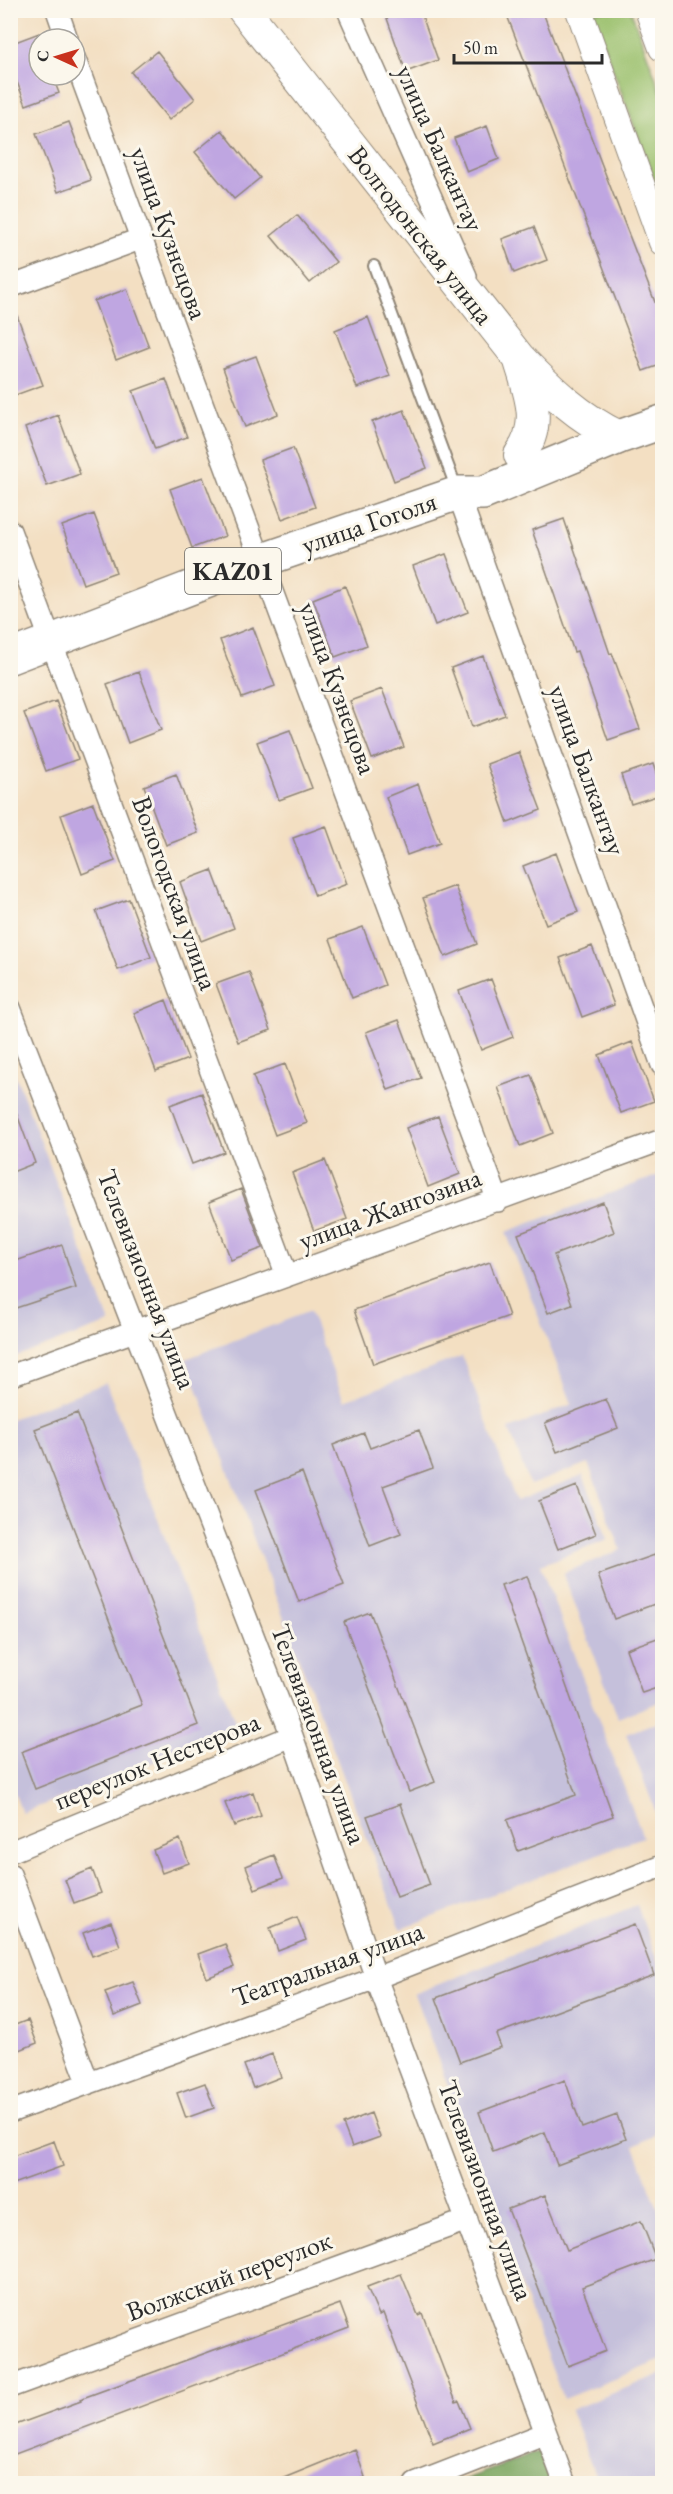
<svg xmlns="http://www.w3.org/2000/svg" width="673" height="2494" viewBox="0 0 673 2494" font-family="'EB Garamond',serif">
  <rect width="100%" height="100%" fill="#fbf7ec"/>
  <filter id="ink" filterUnits="userSpaceOnUse"><feTurbulence type="fractalNoise" baseFrequency=".0167" numOctaves="2"/><feDisplacementMap in="SourceGraphic" scale="12" xChannelSelector="R" yChannelSelector="G"/><feConvolveMatrix kernelMatrix="1 2 1 2 8 2 1 2 1" color-interpolation-filters="sRGB"/></filter>
  <filter id="wash" filterUnits="userSpaceOnUse"><feTurbulence type="fractalNoise" baseFrequency=".008" numOctaves="4" result="noise"/><feDisplacementMap in="SourceGraphic" scale="24" xChannelSelector="R" yChannelSelector="G"/><feGaussianBlur stdDeviation="1.35" result="paint"/><feColorMatrix in="noise" values="0 0 0 0 0 0 0 0 0 0 0 0 0 0 0 0 0 1.4 0 .05"/><feComposite in="paint" operator="in"/></filter>
  <g filter="url(#wash)">
    <rect width="100%" height="100%" fill="#f3dfc2"/>
    <path fill="#c5c0db" d="M10,1061l100,262 -99,35h-1z
      M662,1174v527l-44,17 -55,-145 58,-23 -33,-87 -58,22 -21,-56 63,-25 -66,-172z
      M310,1311l34,90 118,-45 54,145 67,-26 25,64 -68,26 103,272 -242,92 -215,-570z
      M106,1383l132,347 -216,83 -11,-29v-365z
      M662,1720v108l-36,-94z
      M637,1905l25,70v140l-8,21 -20,10 28,73v141l-99,39 -149,-405z
      M662,2374v109h-64l-28,-73z"/>
    <path fill="#9ac06c" stroke="#62764c" stroke-width="1.5" d="M591,11h40l31,84v105z"/>
    <path fill="#7ba660" stroke="#536846" stroke-width="1.5" d="M541,2451l12,32h-98z"/>
    <g id="blocks">
      <path fill="#bfa6e1" d="M384,10h36l18,50 -32,12z
        M505,10h37l121,313v41l-20,7z
        M39,33v42h13l7,18 -33,12 -16,-41v-20z
        M157,51l38,48 -26,21 -38,-48z
        M69,122l22,58 -33,12 -22,-58z
        M487,126l12,33 -32,13 -13,-34z
        M222,130l38,48 -26,21 -39,-47z
        M297,215l39,47 -26,21 -39,-47z
        M534,227l13,33 -33,13 -12,-34z
        M127,289l22,58 -33,13 -22,-59z
        M12,302l31,83 -33,12v-94z
        M368,317l22,59 -33,12 -22,-58z
        M256,356l22,58 -33,13 -22,-59z
        M166,379l21,58 -32,12 -22,-58z
        M404,410l23,58 -33,13 -22,-59z
        M58,415l22,59 -33,12 -22,-58z
        M293,448l22,59 -33,12 -22,-59z
        M203,477l22,59 -33,12 -22,-59z
        M94,514l22,58 -33,12 -21,-58z
        M564,519l46,135 2,-1 28,76 -32,11 -31,-89 -3,1 -42,-122z
        M446,554l22,58 -33,13 -22,-59z
        M345,586l22,59 -32,12 -22,-58z
        M253,627l22,59 -33,12 -22,-58z
        M483,656l22,59 -33,12 -21,-59z
        M139,672l22,58 -33,13 -21,-59z
        M382,689l22,58 -32,12 -22,-58z
        M56,701l22,58 -32,12 -22,-58z
        M290,730l22,58 -33,12 -22,-58z
        M519,752l22,58 -33,13 -21,-59z
        M653,764l10,30 -32,10 -10,-29z
        M176,774l22,59 -32,12 -22,-59z
        M418,784l22,59 -33,12 -21,-58z
        M93,803l22,58 -33,13 -21,-59z
        M326,826l21,58 -32,12 -22,-58z
        M556,853l22,59 -32,12 -23,-58z
        M212,870l22,58 -33,13 -21,-59z
        M455,886l22,58 -32,13 -22,-59z
        M129,899l22,58 -33,13 -22,-59z
        M363,927l22,58 -33,13 -22,-59z
        M592,946l22,59 -32,12 -22,-59z
        M249,972l22,58 -33,12 -22,-58z
        M491,979l22,58 -32,13 -22,-59z
        M166,1000l22,59 -32,12 -22,-58z
        M399,1020l22,58 -33,12 -22,-58z
        M632,1042l22,59 -33,12 -22,-58z
        M285,1064l22,59 -32,12 -22,-59z
        M531,1075l22,58 -33,13 -22,-59z
        M202,1093l22,59 -32,12 -22,-59z
        M12,1101l23,62 -25,10v-71z
        M438,1116l22,58 -32,13 -22,-59z
        M325,1160l22,59 -33,12 -22,-58z
        M241,1189l22,59 -32,12 -22,-58z
        M603,1202l11,30 -60,23 18,49 -24,9 -30,-79z
        M62,1245l14,43 -66,22v-47z
        M490,1262l19,54 -136,48 -19,-54z
        M606,1399l12,29 -61,24 -12,-29z
        M77,1413l121,312 -163,64 -14,-37 121,-47 -107,-276z
        M419,1430l14,38 -50,18 18,48 -31,12 -37,-101 31,-12 6,15z
        M302,1472l42,113 -45,17 -43,-112z
        M577,1486l19,48 -38,15 -19,-48z
        M663,1552v49l-49,18 -16,-44z
        M527,1576l86,240 -95,35 -11,-31 69,-25 -75,-210z
        M370,1612l65,170 -26,10 -65,-170z
        M663,1636v50l-21,7 -16,-44z
        M253,1792l8,24 -27,10 -9,-23z
        M400,1804l30,81 -33,12 -30,-81z
        M180,1839l9,24 -27,10 -9,-23z
        M274,1855l9,23 -28,11 -9,-23z
        M92,1869l9,24 -27,10 -9,-23z
        M297,1917l9,23 -28,11 -8,-23z
        M111,1922l9,24 -28,10 -9,-23z
        M635,1924l19,51 -158,59 5,13 -41,15 -24,-64z
        M225,1944l9,23 -27,11 -9,-24z
        M133,1982l9,23 -28,11 -9,-24z
        M28,2020l9,23 -27,11v-27z
        M272,2054l9,23 -28,11 -9,-23z
        M565,2080l17,48 35,-13 9,24 -69,26 -12,-33 -52,20 -14,-40z
        M205,2083l9,25 -28,10 -9,-25z
        M371,2113l9,24 -28,10 -9,-23z
        M54,2141l9,25 -53,19v-28z
        M545,2195l22,55 74,-29 15,38 -74,28 24,64 -38,15 -60,-157z
        M401,2274l17,41 4,-2 34,89 3,-1 11,27 -37,15 -50,-130 -4,2 -12,-28z
        M340,2304l9,24 -339,128v-29l71,-26 -1,-2z
        M355,2449l10,28 -17,7h-79z"/>
    </g>
  </g>
  <g filter="url(#ink)">
    <use href="#blocks" fill-opacity="0" stroke="#8f8576" stroke-width="1.5"/>
    <g fill="none" stroke-linecap="round" stroke-linejoin="round">
      <defs>
        <path id="service" d="M374,266l83,224"/>
        <path id="minor" d="M57,10l10,29
          M348,10l118,266
          M75,60l423,1141
          M10,287l130,-48
          M458,493l204,572
          M10,531l277,745
          M10,1008l282,728 84,242 189,506
          M10,1376l652,-236
          M10,1852l282,-116
          M10,1874l78,208
          M10,2112l366,-134 286,-112
          M10,2387l457,-167
          M415,2484l131,-51"/>
        <path id="tertiary" d="M579,10l83,232
          M648,10l14,38"/>
        <path id="primary" d="M244,10l275,348c30,31 60,60 100,79
          M520,361c10,33 23,63 0,94"/>
        <path id="trunk" d="M10,657l250,-96 198,-68h25l136,-56 43,-15"/>
      </defs>
      <use href="#service" stroke="#8f8576" stroke-width="14"/>
      <use href="#minor" stroke="#8f8576" stroke-width="24"/>
      <use href="#tertiary" stroke="#8f8576" stroke-width="28"/>
      <use href="#primary" stroke="#8f8576" stroke-width="34"/>
      <use href="#trunk" stroke="#8f8576" stroke-width="36"/>
      <use href="#service" stroke="#fff" stroke-width="10"/>
      <use href="#minor" stroke="#fff" stroke-width="21"/>
      <use href="#tertiary" stroke="#fff" stroke-width="26"/>
      <use href="#primary" stroke="#fff" stroke-width="32"/>
      <use href="#trunk" stroke="#fff" stroke-width="33"/>
    </g>
  </g>
  <g text-anchor="middle" stroke-width="6" stroke-linejoin="round" paint-order="stroke">
    <rect fill="#fbf7ec" stroke="#696865" stroke-width="1.5" x="185" y="548" width="96" height="46" rx="4.5"/>
    <g font-size="26" font-weight="bold" fill="#2b2b2b">
      <text x="233" y="580">KАZ01</text>
    </g>
    <g font-size="27" fill="#2b2b2b" stroke="#fbf7ec">
      <text transform="translate(440 148) rotate(66)" y="9">улица Балкантау</text>
      <text transform="translate(169 233) rotate(70)" y="9">улица Кузнецова</text>
      <text transform="translate(421 235) rotate(52)" y="9">Волгодонская улица</text>
      <text transform="translate(369 523) rotate(-19)" y="9">улица Гоголя</text>
      <text transform="translate(338 688) rotate(70)" y="9">улица Кузнецова</text>
      <text transform="translate(587 770) rotate(70)" y="9">улица Балкантау</text>
      <text transform="translate(175 893) rotate(70)" y="9">Вологодская улица</text>
      <text transform="translate(390 1209) rotate(-20)" y="9">улица Жангозина</text>
      <text transform="translate(147 1279) rotate(69)" y="9">Телевизионная улица</text>
      <text transform="translate(319 1734) rotate(70)" y="9">Телевизионная улица</text>
      <text transform="translate(157 1761) rotate(-22)" y="9">переулок Нестерова</text>
      <text transform="translate(328 1964) rotate(-20)" y="9">Театральная улица</text>
      <text transform="translate(486 2190) rotate(70)" y="9">Телевизионная улица</text>
      <text transform="translate(229 2276) rotate(-20)" y="9">Волжский переулок</text>
    </g>
  </g>
  <rect width="673" height="2494" fill="none" stroke="#fbf7ec" stroke-width="36"/>
  <g transform="translate(57 57) rotate(274)"><circle r="28" fill="#fbf7ec" stroke="#a8a59f" stroke-width="1.5"/>
  <path d="M0-4.5L10 22L0 15L-10 22Z" fill="#c8321e"/>
  <text y="-9" font-size="16" font-weight="bold" text-anchor="middle" fill="#2b2b2b">С</text>
  </g>
  <path d="M454 54v9h148v-9" fill="none" stroke="#2b2b2b" stroke-width="3"/>
  <text x="463" y="54" font-size="18" fill="#2b2b2b" stroke="#fbf7ec" stroke-width="4.5" paint-order="stroke">50 m</text>
</svg>
